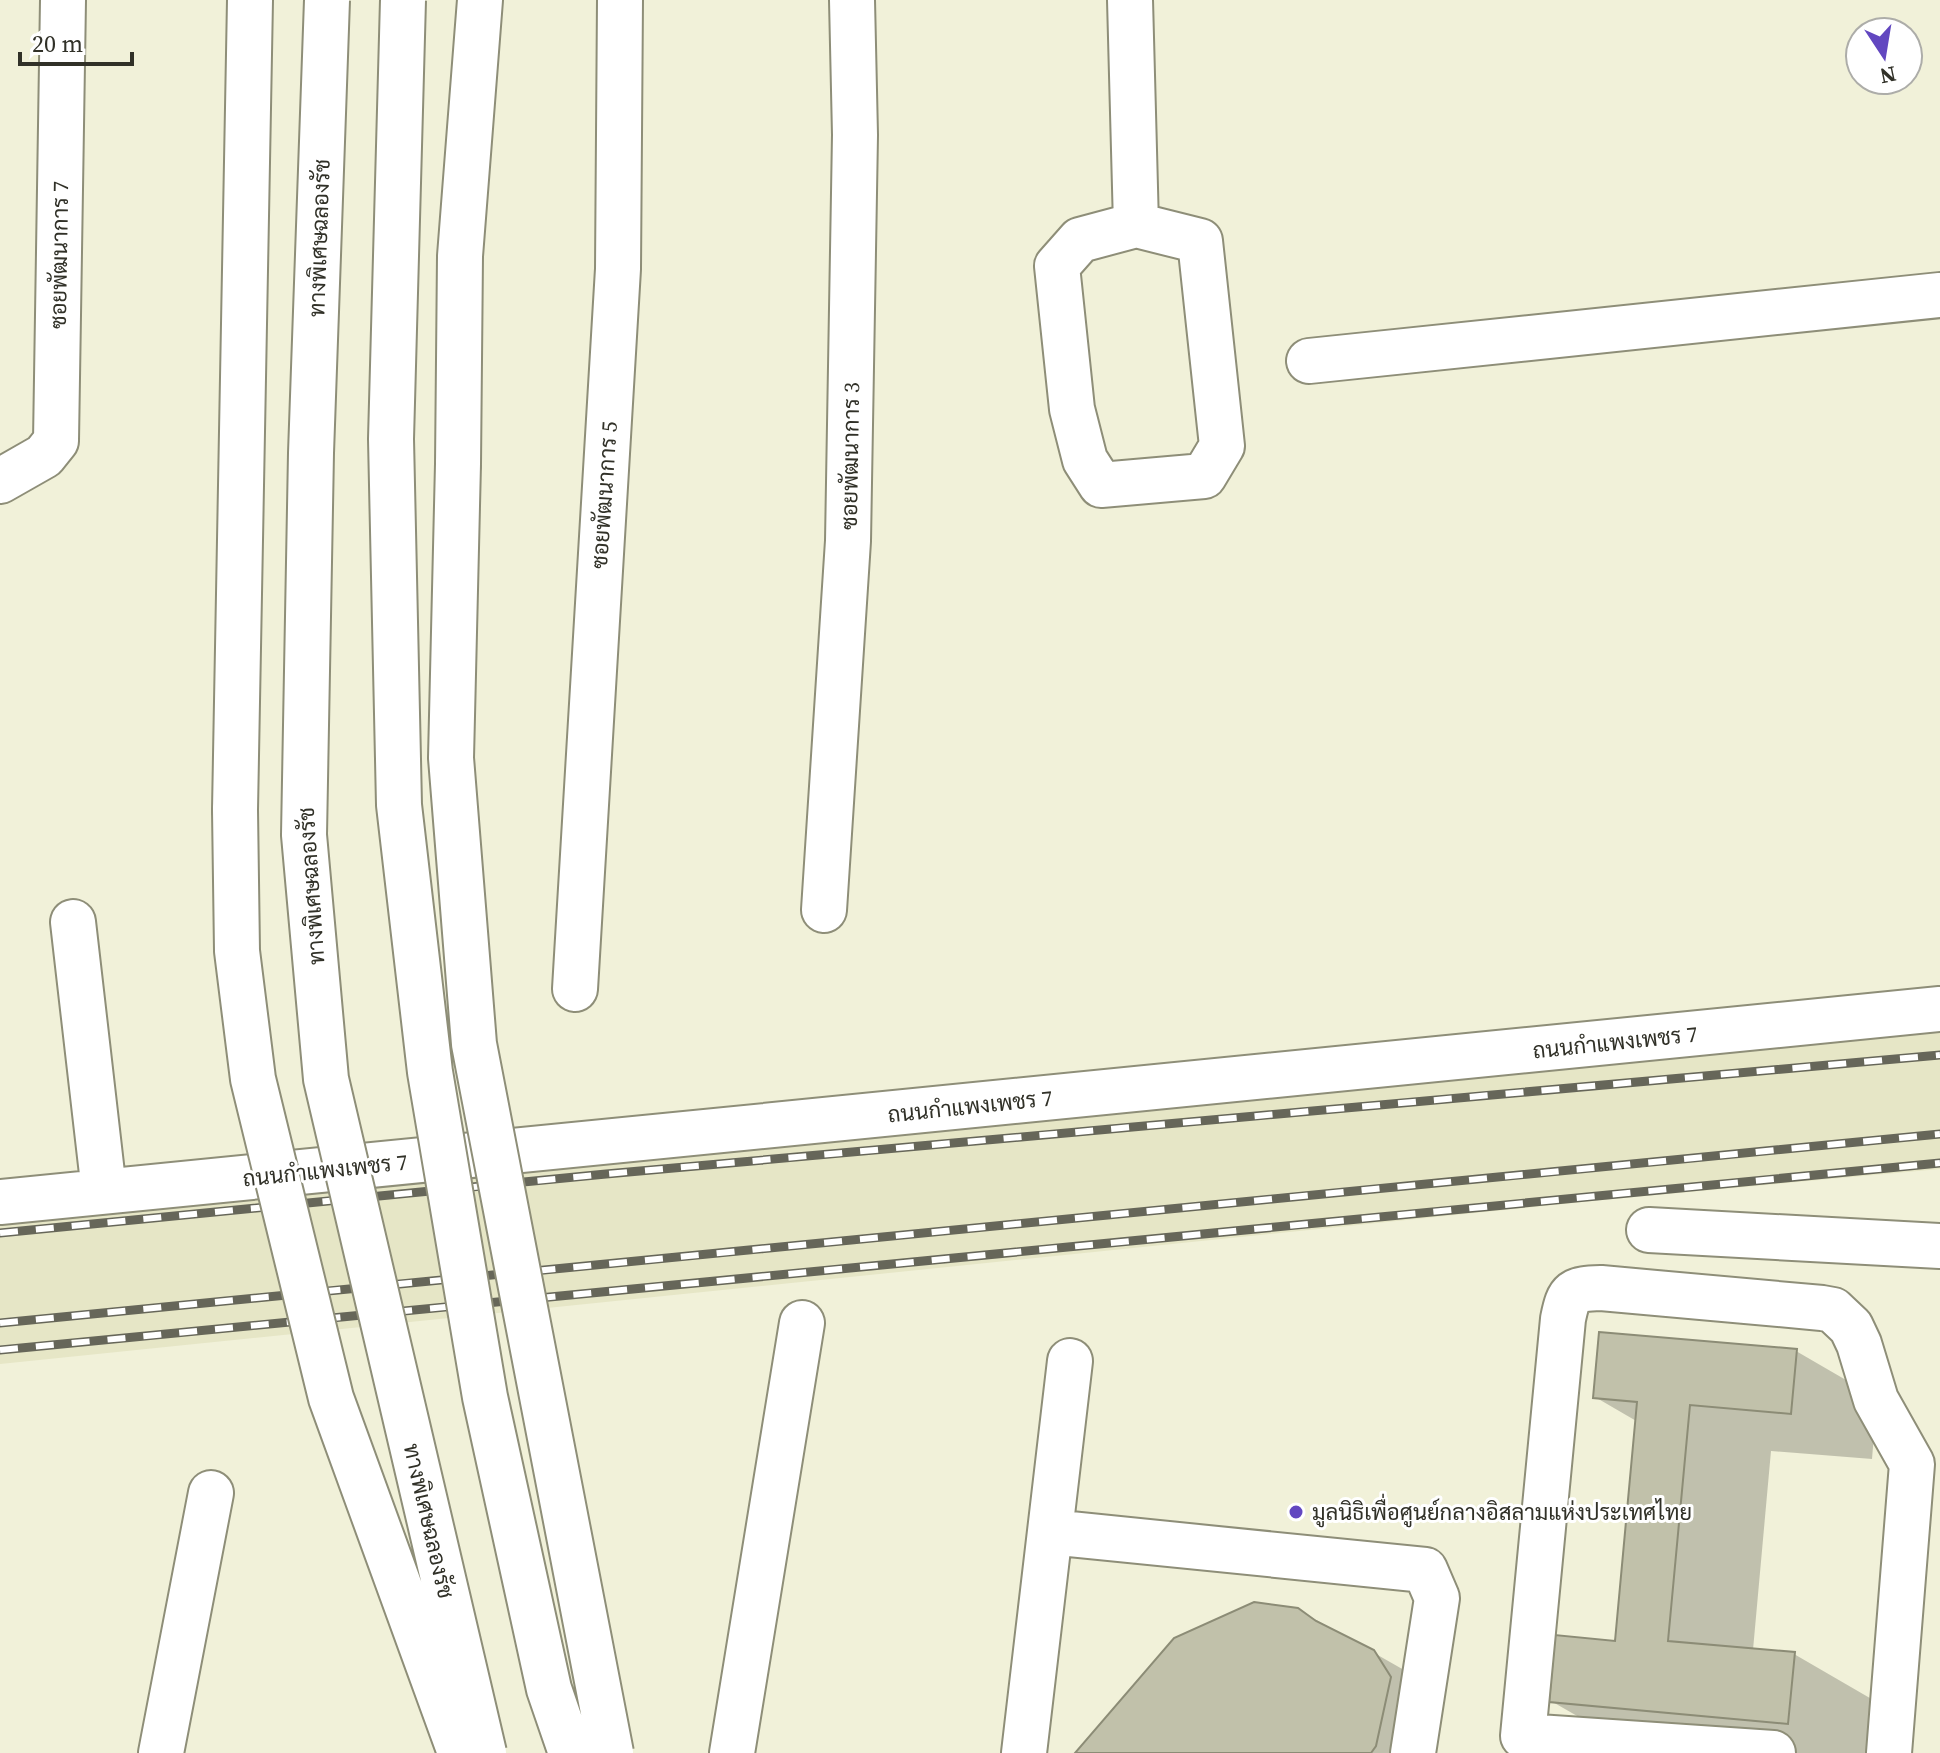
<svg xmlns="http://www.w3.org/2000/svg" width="1940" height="1753" viewBox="0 0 1940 1753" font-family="'Source Serif 4',Sarabun,serif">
  <rect width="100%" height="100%" fill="#f1f1d9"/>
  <path fill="#e6e6c6" d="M1940,1029v140l-338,31 -1602,164v-146z"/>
  <path fill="#0003" d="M1796,1351l81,47 -5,61 -101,-8 -18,199 41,4 81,47 -5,52h-184l-53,-5 -82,-47 66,-58 21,-221 -43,-25z
    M1297,1609l107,61 5,83h-332z"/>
  <path fill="#c1c1aa" stroke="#8c8c76" stroke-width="2" d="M1599,1332l198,17 -6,65 -101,-9 -22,236 127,11 -7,72 -239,-22 6,-67 60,6 22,-239 -44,-4z
    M1254,1602l44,6 18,13 58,29 17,27 -15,69 -5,7h-296l99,-115z"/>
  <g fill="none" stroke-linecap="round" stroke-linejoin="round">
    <defs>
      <path id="minor" d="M1130,0l6,225
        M1136,225l64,16 22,205 -18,30 -103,9 -16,-25 -13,-51 -15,-143 23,-26z
        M1309,361l631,-66
        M0,481l44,-25 12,-15 7,-441
        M824,910l24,-369 7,-406 -3,-135
        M73,922l31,269
        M575,989l43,-720 2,-269
        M0,1202l1940,-193
        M1649,1230l291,16
        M1050,1532l375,38 12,28 -24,155
        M161,1753l50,-260
        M732,1753l70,-430
        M1024,1753l46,-392
        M1773,1753l-250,-17 40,-417c6,-29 9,-30 38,-31l221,20 11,2 18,17 8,17 17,56 36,64 -23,289"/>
      <path id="highway" d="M458,464l2,-208 20,-256
        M235,810l15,-810"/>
    </defs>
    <use href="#minor" stroke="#8e8e78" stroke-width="48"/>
    <use href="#highway" stroke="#8e8e78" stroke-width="48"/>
    <use href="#minor" stroke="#fff" stroke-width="44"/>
    <use href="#highway" stroke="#fff" stroke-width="44"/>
    <defs>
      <path id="rail" d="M0,1233l606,-59 1334,-119
        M0,1323l1940,-189
        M0,1350l1940,-187"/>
    </defs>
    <use href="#rail" stroke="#666659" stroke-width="9"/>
    <use href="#rail" stroke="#fff" stroke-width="6" stroke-dasharray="18" stroke-linecap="butt"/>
    <defs>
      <path id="highway-bridge" d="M327,0l-16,453 -7,382 22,244 158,674
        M403,0l-12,439 8,366 31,267 55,325 64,292 22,64
        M458,464l-7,294 23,286 137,709
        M235,810l2,141 16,128 78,319 127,349"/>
    </defs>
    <use href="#highway-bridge" stroke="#8e8e78" stroke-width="48" stroke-linecap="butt"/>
    <use href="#highway-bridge" stroke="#fff" stroke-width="44"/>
  </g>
  <circle fill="#6247c0" stroke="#fff" stroke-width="3" cx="1296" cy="1512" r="8"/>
  <g text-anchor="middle" stroke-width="6" stroke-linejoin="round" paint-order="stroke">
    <g font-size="22" fill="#313128" stroke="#fff">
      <text transform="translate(319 238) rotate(-88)" y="8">ทางพิเศษฉลองรัช</text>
      <text transform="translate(59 255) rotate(-89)" y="8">ซอยพัฒนาการ 7</text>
      <text transform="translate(850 456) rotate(-89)" y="8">ซอยพัฒนาการ 3</text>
      <text transform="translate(604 495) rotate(-86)" y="8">ซอยพัฒนาการ 5</text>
      <text transform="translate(311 886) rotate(-94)" y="8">ทางพิเศษฉลองรัช</text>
      <text transform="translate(1615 1042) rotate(-6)" y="8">ถนนกำแพงเพชร 7</text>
      <text transform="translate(970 1106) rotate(-6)" y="8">ถนนกำแพงเพชร 7</text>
      <text transform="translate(325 1170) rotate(-6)" y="8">ถนนกำแพงเพชร 7</text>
      <text transform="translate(429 1521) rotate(77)" y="8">ทางพิเศษฉลองรัช</text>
    </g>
    <g font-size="22" fill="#313128" stroke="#fff" text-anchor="start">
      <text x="1312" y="1520">มูลนิธิเพื่อศูนย์กลางอิสลามแห่งประเทศไทย</text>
    </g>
  </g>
  <g transform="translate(1884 56) rotate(168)"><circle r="38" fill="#ffffff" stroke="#adada9" stroke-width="2"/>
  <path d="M0-6L14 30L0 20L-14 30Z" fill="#6247c0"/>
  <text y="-12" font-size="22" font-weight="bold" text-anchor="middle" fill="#313128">N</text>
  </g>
  <path d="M20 52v12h112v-12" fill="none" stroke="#313128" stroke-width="4"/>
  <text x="32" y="52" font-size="24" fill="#313128" stroke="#ffffff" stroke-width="6" paint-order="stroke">20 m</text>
</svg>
